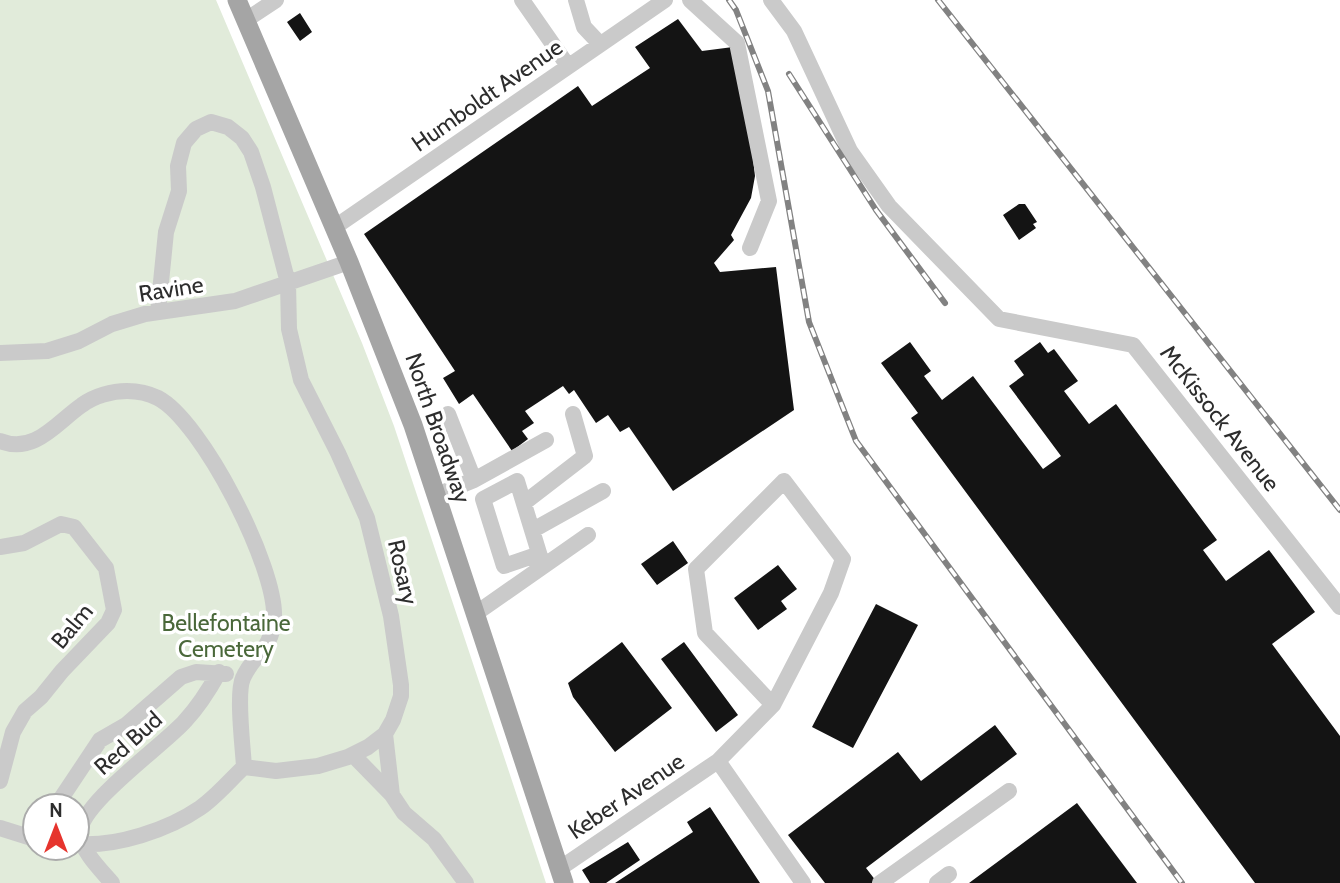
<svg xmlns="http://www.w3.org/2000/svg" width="1340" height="883" viewBox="0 0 1340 883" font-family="Cabin,sans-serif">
  <rect width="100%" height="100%" fill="#fff"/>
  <path fill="#e1ebda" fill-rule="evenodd" d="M0,0h216l146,343 32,83 152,457h-546zM35,806h42v42h-42z"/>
  <path fill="#141414" d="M300,13l12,19 -12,9 -13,-19z
    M678,19l24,32 31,-4 11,36 11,93 -4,22 -20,37 3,5 -20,23 6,9 56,-5 18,143 -121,81 -44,-64 -9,5 -12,-17 -12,8 -22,-33 -5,4 -6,-8 -38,25 9,12 -12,8 6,8 -16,12 -39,-57 -14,10 -16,-26 12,-7 -91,-137 214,-148 14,20 58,-38 -15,-21z
    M1019,204h6l12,18 -4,2 3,4 -17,12 -16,-25z
    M910,342l21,29 -7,5 18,24 31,-24 70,93 18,-13 -52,-70 15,-11 -10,-14 26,-19 8,11 6,-4 24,32 -14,10 25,33 27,-20 101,136 -14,10 23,31 43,-31 46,62 -43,32 68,92v147h-85l-344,-465 7,-5 -37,-50z
    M673,541l15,22 -31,22 -16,-21z
    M778,565l19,24 -16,12 6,8 -29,21 -24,-32z
    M876,604l42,21 -65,123 -41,-21z
    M622,642l50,66 -57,44 -42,-55 -5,-14z
    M684,642l54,73 -22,17 -55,-73z
    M995,725l22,29 -151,114 10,13 -2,2h-49l-37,-48 110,-83 23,29z
    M1077,803l60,80h-168z
    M710,807l50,76h-145l78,-51 -6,-10z
    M628,842l12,18 -34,23h-16l-8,-13z"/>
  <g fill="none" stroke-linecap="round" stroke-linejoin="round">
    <path stroke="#cacaca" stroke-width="16" d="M522,0l46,66
      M576,0l8,27 16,17
      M690,0l47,43 32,158 -19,47
      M771,0l23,31 56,120 39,55 110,113 134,26 207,262
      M246,20l30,-20
      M335,227l330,-227
      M158,312l8,-80 13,-41 -1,-25 6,-23 12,-14 15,-7 17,5 14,11 9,14 12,35 25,96 1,46 12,51 37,73 29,65 24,98 10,69v11l-8,24 -8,14 -17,13 -20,10 -30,9 -42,5 -32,-4
      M0,353l47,-2 32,-10 33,-17 33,-10 90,-13 114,-39
      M448,414l26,66
      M0,441c35,14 57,-19 82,-36 12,-9 30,-14 45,-14 11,0 21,2 31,7 44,23 119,170 116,220 -2,33 -21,36 -31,60 -7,15 0,70 1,89
      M437,495l37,-15 72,-40
      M524,503l61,-47 -12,-42
      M533,530l70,-39
      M0,547l24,-4 37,-19 13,3 32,41 8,42 -6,13 -46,48 -21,26 -16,14 -12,21 -13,49
      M539,554l-35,12 -21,-67 34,-18 26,85
      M475,614l113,-79
      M385,734l7,61 12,18 30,26 32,44
      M353,755l39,40
      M718,761l85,122
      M56,806l44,-66 26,-15 55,-48 15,-5 30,2
      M0,828l35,11
      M77,844c39,3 91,-14 123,-36 16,-11 30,-28 44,-41
      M559,869l159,-108 55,-56 58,-112 12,-34 -59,-78 -88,88 9,64 68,72
      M112,883c-11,-13 -30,-31 -32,-49 -2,-29 85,-90 105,-113 14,-15 24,-31 34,-49
      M880,883l129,-92
      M937,883l12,-9"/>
    <path stroke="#a5a5a5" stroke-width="19" d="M237,0l112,262 64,163 151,458"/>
    <defs>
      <path id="rail" d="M729,0l7,10 32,81 41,231 47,119 326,442
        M938,0l402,510
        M789,74l87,136 69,93"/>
    </defs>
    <use href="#rail" stroke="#828282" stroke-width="6"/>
    <use href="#rail" stroke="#fff" stroke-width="3.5" stroke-dasharray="10" stroke-linecap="butt"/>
  </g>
  <g text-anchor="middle" stroke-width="7" stroke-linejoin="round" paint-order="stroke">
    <g font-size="23" fill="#2d2d2d" stroke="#fff">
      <text transform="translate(487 95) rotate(-35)" y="8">Humboldt Avenue</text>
      <text transform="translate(171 289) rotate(-9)" y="8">Ravine</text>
      <text transform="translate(1220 418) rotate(52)" y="8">McKissock Avenue</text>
      <text transform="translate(438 428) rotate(71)" y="8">North Broadway</text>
      <text transform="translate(403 572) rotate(77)" y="8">Rosary</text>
      <text transform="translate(72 626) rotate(-50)" y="8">Balm</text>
      <text transform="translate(128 743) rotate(-42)" y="8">Red Bud</text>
      <text transform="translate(626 796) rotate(-34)" y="8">Keber Avenue</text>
    </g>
    <g font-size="23" fill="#4a683a" stroke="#fff">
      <text x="226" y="631">Bellefontaine<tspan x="226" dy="26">Cemetery</tspan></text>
    </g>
  </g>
  <g transform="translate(56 827)"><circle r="33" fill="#ffffff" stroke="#ababab" stroke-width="2"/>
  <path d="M0-5L12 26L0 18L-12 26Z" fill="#e6342d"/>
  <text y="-10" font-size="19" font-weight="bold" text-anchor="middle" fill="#2d2d2d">N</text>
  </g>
</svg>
